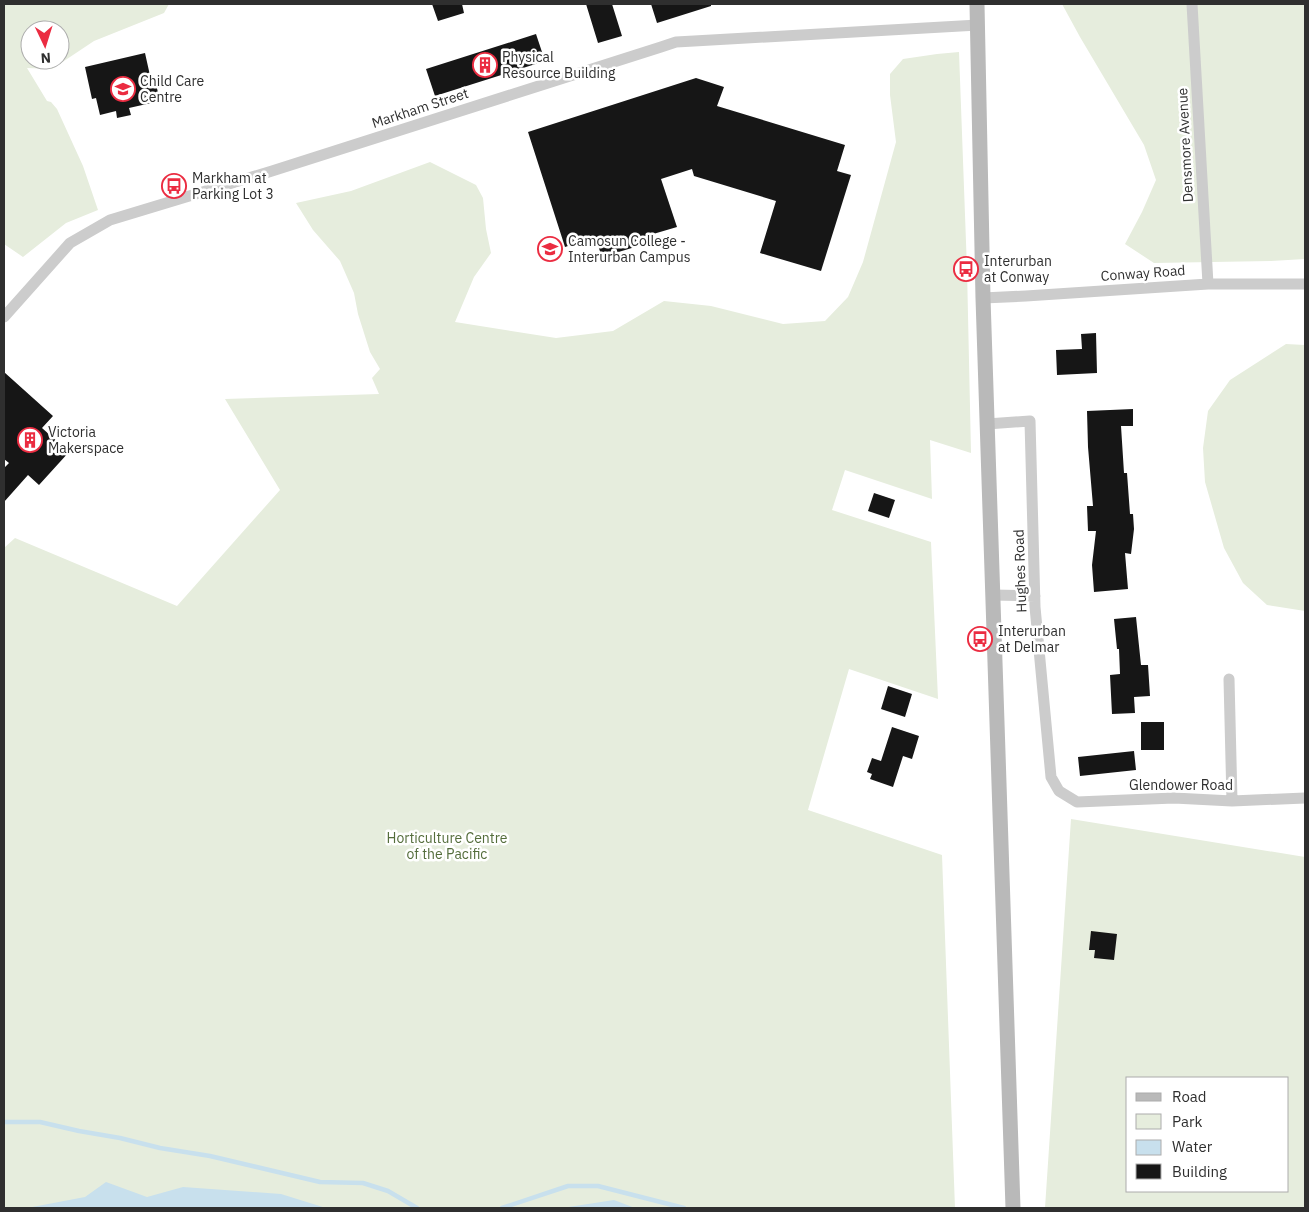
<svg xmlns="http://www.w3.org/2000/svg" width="1309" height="1212" viewBox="0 0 1309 1212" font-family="'IBM Plex Sans',sans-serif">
  <rect width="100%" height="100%" fill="#fff"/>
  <path fill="#e6eddd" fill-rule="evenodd" d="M4,4h165l-5,9 -70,28 -42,28 -25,-1 20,33 4,1 6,7 26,57 15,44 -32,13 -43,34 -19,-13zM30,30h30v30h-30z
    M1062,4h243v255l-34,2 -117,2 -29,-19 17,-32 14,-32 -12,-35 -64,-108z
    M959,52l8,217 4,184 -41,-13 2,59 -87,-29 -13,40 99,32 7,157 -89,-30 -41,141 134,45 13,353h-951v-660l11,-10 162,68 103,-116 -55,-91 154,-5 -7,-16 8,-9 -10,-17 -12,-38 -4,-21 -14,-32 -27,-31 -17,-27 55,-12 79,-29 46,23 7,13 3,31 5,24 -17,24 -19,45 101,16 57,-7 51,-30 47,5 72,18 42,-3 23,-24 15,-35 33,-120 -6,-47v-21l13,-15 34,-5z
    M1286,344l19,1v266l-38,-6 -24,-22 -19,-35 -19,-66 -2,-34 5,-37 22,-31z
    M1071,819l234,38v351h-260zM1128,1078h160v113h-160z"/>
  <path fill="#c8e0ed" d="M106,1182l41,15 36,-10 98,7 45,14h-299l58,-11z
    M614,1200l21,8h-73z"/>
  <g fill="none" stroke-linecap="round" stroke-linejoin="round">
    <path stroke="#c8e0ed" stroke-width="4.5" d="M4,1122h36l39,9 41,7 40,10 50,8 110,26 43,1 25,8 29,17
      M502,1208l66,-22h30l86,22"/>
  </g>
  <path fill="#161616" d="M432,4h30l2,9 -26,8z
    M586,4h26l10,32 -24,7z
    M651,4h60v2l-54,17z
    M536,34l9,27 -110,35 -9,-27z
    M145,53l6,27h4l5,21 -31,7 2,7 -14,3 -1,-7 -16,4 -4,-17 -4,1 -7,-32z
    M696,78l28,9 -7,19 128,39 -8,26 14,4 -30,96 -61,-18 16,-52 -82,-25 -2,-7 -31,10 16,48 -34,10 2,7 -43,13 -7,-20 -30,10 -37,-115z
    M1096,333l1,40 -40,2 -1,-25 26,-1 -1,-15z
    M4,372l49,44 -11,12 27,24 -30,33 -11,-10 -24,27v-34l5,-5 -5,-4z
    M1133,409v17h-12l3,47h3l3,41h3l1,15 -3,25 -6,-1 3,36 -34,3 -2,-27 4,-34h-8l-1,-25h6l-5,-59 -1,-36z
    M874,493l21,7 -6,18 -21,-7z
    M1136,617l5,48h7l2,31 -16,1 1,16 -23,1 -2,-39 10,-1 -1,-25h-2l-3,-30z
    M888,686l24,8 -7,23 -24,-8z
    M1141,722h23v28h-23z
    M892,727l27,9 -7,23 -9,-3 -10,31 -23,-8 2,-5 -5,-2 5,-14 9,3z
    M1134,751l2,19 -56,6 -2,-19z
    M1091,931l26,3 -3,26 -20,-2 1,-8h-6z"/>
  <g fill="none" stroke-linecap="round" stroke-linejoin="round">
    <path stroke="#ccc" stroke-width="11" d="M1192,4l16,280
      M983,298l43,-2 182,-12h97
      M4,317l66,-74 40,-23 162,-49 389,-124 15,-5 18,-1 284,-16
      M987,424l43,-3 5,186 16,170 8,14 18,11 97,-4 58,3 73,-3
      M993,595l42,1
      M1229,679l3,122"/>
    <path stroke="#b9b9b9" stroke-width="15" d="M977,4l6,294 30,910"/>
  </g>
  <defs>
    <symbol id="building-ring" viewBox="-11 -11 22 22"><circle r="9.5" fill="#fff" stroke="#eb2c41" stroke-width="1.5"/><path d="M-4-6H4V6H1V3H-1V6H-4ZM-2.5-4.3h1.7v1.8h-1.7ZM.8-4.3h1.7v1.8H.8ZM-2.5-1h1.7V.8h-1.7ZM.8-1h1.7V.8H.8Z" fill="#eb2c41"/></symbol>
    <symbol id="school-ring" viewBox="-11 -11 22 22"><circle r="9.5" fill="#fff" stroke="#eb2c41" stroke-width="1.5"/><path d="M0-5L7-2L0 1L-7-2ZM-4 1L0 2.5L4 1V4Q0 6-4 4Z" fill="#eb2c41"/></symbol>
    <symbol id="bus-ring" viewBox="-11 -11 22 22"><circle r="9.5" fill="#fff" stroke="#eb2c41" stroke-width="1.5"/><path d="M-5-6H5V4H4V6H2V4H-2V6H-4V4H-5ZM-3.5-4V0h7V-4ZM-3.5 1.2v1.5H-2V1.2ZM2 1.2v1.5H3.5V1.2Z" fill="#eb2c41"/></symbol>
    <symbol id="university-ring" viewBox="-11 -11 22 22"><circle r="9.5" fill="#fff" stroke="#eb2c41" stroke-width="1.5"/><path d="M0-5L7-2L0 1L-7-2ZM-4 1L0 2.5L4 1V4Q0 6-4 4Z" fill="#eb2c41"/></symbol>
  </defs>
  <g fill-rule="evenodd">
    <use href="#building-ring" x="471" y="51" width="28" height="28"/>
    <use href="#school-ring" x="109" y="75" width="28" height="28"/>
    <use href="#bus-ring" x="160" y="172" width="28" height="28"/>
    <use href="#university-ring" x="536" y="235" width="28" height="28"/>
    <use href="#bus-ring" x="952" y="255" width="28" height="28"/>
    <use href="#building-ring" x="16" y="426" width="28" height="28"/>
    <use href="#bus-ring" x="966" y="625" width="28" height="28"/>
  </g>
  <g text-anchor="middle" stroke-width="5" stroke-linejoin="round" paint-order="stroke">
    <g font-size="14" fill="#2f2f2f" stroke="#fff" text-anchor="start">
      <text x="502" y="62">Physical<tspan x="502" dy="16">Resource Building</tspan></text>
      <text x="140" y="86">Child Care<tspan x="140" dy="16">Centre</tspan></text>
      <text x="192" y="183">Markham at<tspan x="192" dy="16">Parking Lot 3</tspan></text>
      <text x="568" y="246">Camosun College -<tspan x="568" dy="16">Interurban Campus</tspan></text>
      <text x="984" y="266">Interurban<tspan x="984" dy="16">at Conway</tspan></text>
      <text x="48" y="437">Victoria<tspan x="48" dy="16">Makerspace</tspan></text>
      <text x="998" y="636">Interurban<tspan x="998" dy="16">at Delmar</tspan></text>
    </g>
    <g font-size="14" fill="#2f2f2f" stroke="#fff">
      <text transform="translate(420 108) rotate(-18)" y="5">Markham Street</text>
      <text transform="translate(1185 145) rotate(-93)" y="5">Densmore Avenue</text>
      <text transform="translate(1143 273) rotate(-4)" y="5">Conway Road</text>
      <text transform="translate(1020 571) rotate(-92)" y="5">Hughes Road</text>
      <text x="1181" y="790">Glendower Road</text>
    </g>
    <g font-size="14" fill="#546d3b" stroke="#fff">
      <text x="447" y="843">Horticulture Centre<tspan x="447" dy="16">of the Pacific</tspan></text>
    </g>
  </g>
  <rect width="1309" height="1212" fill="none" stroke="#2f2f2f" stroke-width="10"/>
  <rect x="1126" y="1077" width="162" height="115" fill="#ffffff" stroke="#acacac"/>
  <rect x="1136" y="1093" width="25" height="8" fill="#b9b9b9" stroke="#acacac"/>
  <text x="1172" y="1102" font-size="15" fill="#2f2f2f">Road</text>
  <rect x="1136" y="1114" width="25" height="15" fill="#e6eddd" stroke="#acacac"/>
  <text x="1172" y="1127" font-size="15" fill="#2f2f2f">Park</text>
  <rect x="1136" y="1140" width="25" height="15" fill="#c8e0ed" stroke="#acacac"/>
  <text x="1172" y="1152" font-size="15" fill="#2f2f2f">Water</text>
  <rect x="1136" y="1164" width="25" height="15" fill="#161616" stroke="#acacac"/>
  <text x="1172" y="1177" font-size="15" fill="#2f2f2f">Building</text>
  <g transform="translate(45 45) rotate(176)"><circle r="24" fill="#ffffff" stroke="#acacac"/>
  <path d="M0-4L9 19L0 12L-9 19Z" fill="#eb2c41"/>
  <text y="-8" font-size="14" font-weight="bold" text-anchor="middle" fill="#2f2f2f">N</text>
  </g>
</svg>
